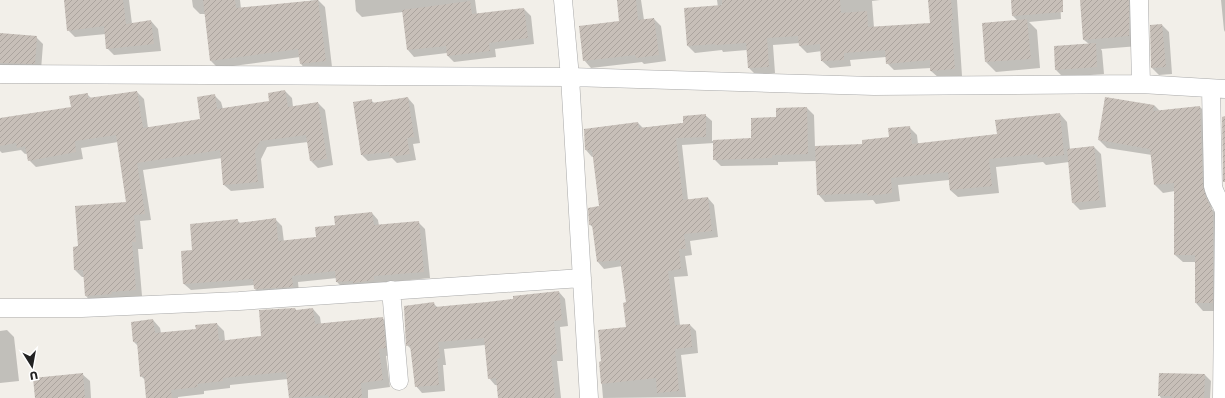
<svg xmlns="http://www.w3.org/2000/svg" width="1225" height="398" viewBox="0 0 1225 398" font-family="'Golos Text',sans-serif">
  <defs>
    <pattern id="building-hatch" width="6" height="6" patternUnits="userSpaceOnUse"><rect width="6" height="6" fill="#c7bfb8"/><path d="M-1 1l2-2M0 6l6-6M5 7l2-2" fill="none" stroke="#aba49e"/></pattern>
  </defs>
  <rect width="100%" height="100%" fill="#f2efe9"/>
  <path fill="#0003" d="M65,0h64l3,24 19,-3 7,8 3,22 -47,4 -7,-7 -1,-14 -31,3 -7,-7z
    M192,0h48l1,9 77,-9 7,7 7,60 -25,4 -6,-7 -1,-7 -82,11 -7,-7 -5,-47h-6l-7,-7z
    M355,0h120l2,15 47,-6 7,7 3,28 -39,5 1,8 -42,5 -6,-6 -1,-3 -33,4 -6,-7 -5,-38 -41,5 -6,-6z
    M618,0h23l3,20 10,-1 7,7 5,35 -22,3 -2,-2 -51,6 -7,-8 36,-38z
    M717,0h163l-8,1 2,27 57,-4 -2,-24h28l5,76 -23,2 -8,-7v-3l-37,2 -7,-7 -1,-6 -36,3 1,6 -21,2 -8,-7v-10l-15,2 -7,-7v-3l-27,2 2,28 -19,2 -7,-7 -2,-18 -24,2 -1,-2 -27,3 -7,-7 30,-39z
    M1012,0h48l1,19 -32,3 8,8 3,38 -44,4 -10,-10 32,-41 -5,-5z
    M1081,0h53l5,46 -38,3 1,2 2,23 -41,3 -7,-7 -1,-23 34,-3 -5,-4z
    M1221,0h4v32l-1,-2z
    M1162,25l7,7 3,42 -13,1 -7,-7 -1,-42z
    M0,34l36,3 7,7 -2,26 -41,-4z
    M285,91l7,7 1,9 25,-4 7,7 8,55 -15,3 -7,-7 -3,-19 -41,5 -6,12 3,29 -33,3 -7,-6 -2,-27 -79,12 8,50 -11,1 3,28h-5l4,47 -50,7 -6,-7 -2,-19h-2l-7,-7 4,-23 48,-44 -9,-61 -37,6 2,11 -47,8 -7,-7 -1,-7 -3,1 -4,-4 -19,3 -2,-2v-32l72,-11 15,-14 5,5 45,-7 7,7 4,29 54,-8 13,-24 6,6 2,7 47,-7z
    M408,98l6,7 6,38 -7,1 3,16 -19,3 -5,-5 -24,3 -6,-6 -8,-52 17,-3 4,4z
    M1154,105l6,6 40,-4 8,8 -2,48 6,46 6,7 2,95h-17l-7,-8v-41h-13l-8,-7v-64l-12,2 -8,-8 -3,-30 -45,-7 -8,-8z
    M807,108l7,7 1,32 48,-2 27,-7 19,-11 8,8 1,9 80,-9 62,-21 7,8 3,27 24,-2 7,7 5,53 -26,3 -7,-7 -4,-41 -23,3 -3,-3 -47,5 3,26 -41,4 -8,-7 -1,-10 -51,5 2,16 -24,3 -3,-4 -48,2 -7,-8 -1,-33 -39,1v3l-57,1 -7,-7v-16l-32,2 6,55 20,-2 6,7 4,32 -28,4 2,14 -7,1 3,20 -14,1 6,48h10l6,6 2,22 -17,2 5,42 -83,1 -3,-35 28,-35 -1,-25 -5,-37 -18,3 -6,-7 -4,-34 -4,-3 10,-18 -6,-51 -2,1 -6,-7 -1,-20 53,-7 5,5 41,-5 21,-8 7,6v20l40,-2 25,-21z
    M372,213l6,7 1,6 39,-4 7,7 5,49 -50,5 -36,6 -7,-7v-4l-39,4 1,11 -38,3 -6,-7 -1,-4 -63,5 -7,-6 9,-33 44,-31 4,4 34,-5 7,7 2,16 33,-4 19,-12z
    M559,292l6,7 3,27 -8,1 3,34h-6l4,37h-62l-1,-13h-3l-6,-7 -4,-33 -41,4 2,16h-3l2,26 -23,2 -6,-7 -5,-37 -4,-4 27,-41 4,4 50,-5z
    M295,309l2,2 16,-2 7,8 1,7 61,-6 8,7 2,30 -6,1 4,31 -22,3v8h-78l-2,-19 -58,6v3l-26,3v3l-26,3v1h-31l-2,-18 -4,-4 -3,-30 -4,-4 19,-22 7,8 1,5 36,-3 20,-6 7,7 1,10 37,-4z
    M7,330l7,7 5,44 -19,2v-52z
    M82,374l8,7 1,17h-55z
    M1205,375l6,6 -1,17h-49l-2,-3z"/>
  <path fill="url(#building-hatch)" d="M64,0h59l3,24 25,-4 3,24 -48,5 -2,-23 -37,5z
    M203,0h32l1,8 82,-8 8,61 -26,3 -2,-15 -88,12z
    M617,0h19l2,20 16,-2 5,37 -23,3 -1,-3 -52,6 -4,-35 40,-5z
    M722,0h118l1,13 26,-2 1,16 62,-4 -2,-23h23l2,20h-2l4,49 -25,2v-11l-44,4 -1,-14 -41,3v7l-23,1 -1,-17 -21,2 -1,-10 -31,2 2,29 -21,1 -2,-25 -31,2v-1l-28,2 -3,-38 38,-3z
    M1011,0h52v12l-51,4z
    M1080,0h49v36l-46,4z
    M470,1l2,13 52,-6 4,30 -39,5 1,8 -43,5 -1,-10 -39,4 -5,-40z
    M1027,19l4,40 -46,3 -3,-39z
    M1162,24l4,43 -15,1 -1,-43z
    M0,33l37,3 -2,28 -35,-1z
    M1096,43l1,24 -42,3 -1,-24z
    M285,90l3,17 30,-5 9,57 -17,2 -4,-26 -46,6 -5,11 3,30 -35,3 -3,-35 -83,13 8,51 -11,1 2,27h-4l4,48 -25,2 1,2 -27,2 -2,-26h-9l-1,-23 5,-1 -3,-40 51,-4 -10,-67 -41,6 1,11 -48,9 -3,-15 -8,2 -1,-5 -16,3v-28l71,-11 -2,-11 19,-3v5l49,-7 6,37 57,-9 -3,-22 18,-3 2,15 52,-8 -1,-8z
    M408,97l6,40 -7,1 3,16 -20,3 -1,-5 -28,3 -8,-53 19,-3v4z
    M1105,97l49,8 -1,6 47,-5 3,80 3,11 7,16v90h-18v-48h-21v-72l-20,2 -4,-36 -52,-9z
    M807,107l1,47 -36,1v3l-59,2v-20l38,-2v-20l25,-1v-9z
    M1060,113l4,42 -26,3 -1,-4 -48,5 3,27 -42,4 -2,-18 -57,6 1,15 -24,3 -1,-3 -50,2 -2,-49 47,-2v-4l27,-3 -1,-9 22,-2 2,18 85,-10 -2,-14z
    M706,114v23l-30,1 7,62 25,-3 4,34 -28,3 2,15h-7l2,20 -13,2 7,54 15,-1 2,23 -17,2 4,42 -22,2 -1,-15 -55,6 -2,-22 2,-1 -3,-31 28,-3 -3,-24 3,-1 -6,-42 -23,2 -5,-37h-3l-1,-17 11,-2 -7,-56h-7l-1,-21 54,-7 1,6 44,-5v-7z
    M1225,116v66h-2l-1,-65z
    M1094,146l6,54 -28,3 -5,-54z
    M372,212l2,13 45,-4 5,51 -50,4v4l-21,3v-2l-17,1 -1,-11 -43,5 1,11 -39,2 -1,-10 -70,5 -2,-33 11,-1 -2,-26 48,-5v4l38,-5 2,23 38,-4 -1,-10 20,-2 -1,-9z
    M559,291l3,29 -8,1 3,33 -6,1 4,43h-57l-2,-20 -8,1 -4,-41 -46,4 2,16 -3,1 2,26 -24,2 -5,-42 -4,1 -2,-40 30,-4 1,5 52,-5 26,-3v-3z
    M295,308l1,2 17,-2 2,16 68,-7 3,31 -7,1 4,31 -22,3 1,15h-33l-1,-3 -39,3 -3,-26 -63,6v3l-26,3 1,3 -27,3 1,8h-26l-2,-22 -4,1 -3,-35h-4l-2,-20 22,-3 2,14 41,-4 -1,-4 22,-2 2,18 42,-5 -2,-26z
    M83,373l2,25h-50l-2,-20z
    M1159,373l46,1 -1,24h-32v-2h-14z"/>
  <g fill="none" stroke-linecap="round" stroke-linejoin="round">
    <defs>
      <path id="minor" d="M563,0l7,77 19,321
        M1139,0l2,84
        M0,74l570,3 304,9 267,-2 84,5
        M1211,89l2,97c2,11 10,18 11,26l-2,186
        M391,290l8,91
        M0,308h82l157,-7 343,-23"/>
    </defs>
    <use href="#minor" stroke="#a9a9a9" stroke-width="19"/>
    <use href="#minor" stroke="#fff" stroke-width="18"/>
  </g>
  <g transform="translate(32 366) rotate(169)" stroke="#ffffff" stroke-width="3" paint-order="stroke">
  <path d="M0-3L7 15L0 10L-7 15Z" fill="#222222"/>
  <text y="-6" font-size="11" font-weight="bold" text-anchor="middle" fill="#222222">U</text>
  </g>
</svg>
